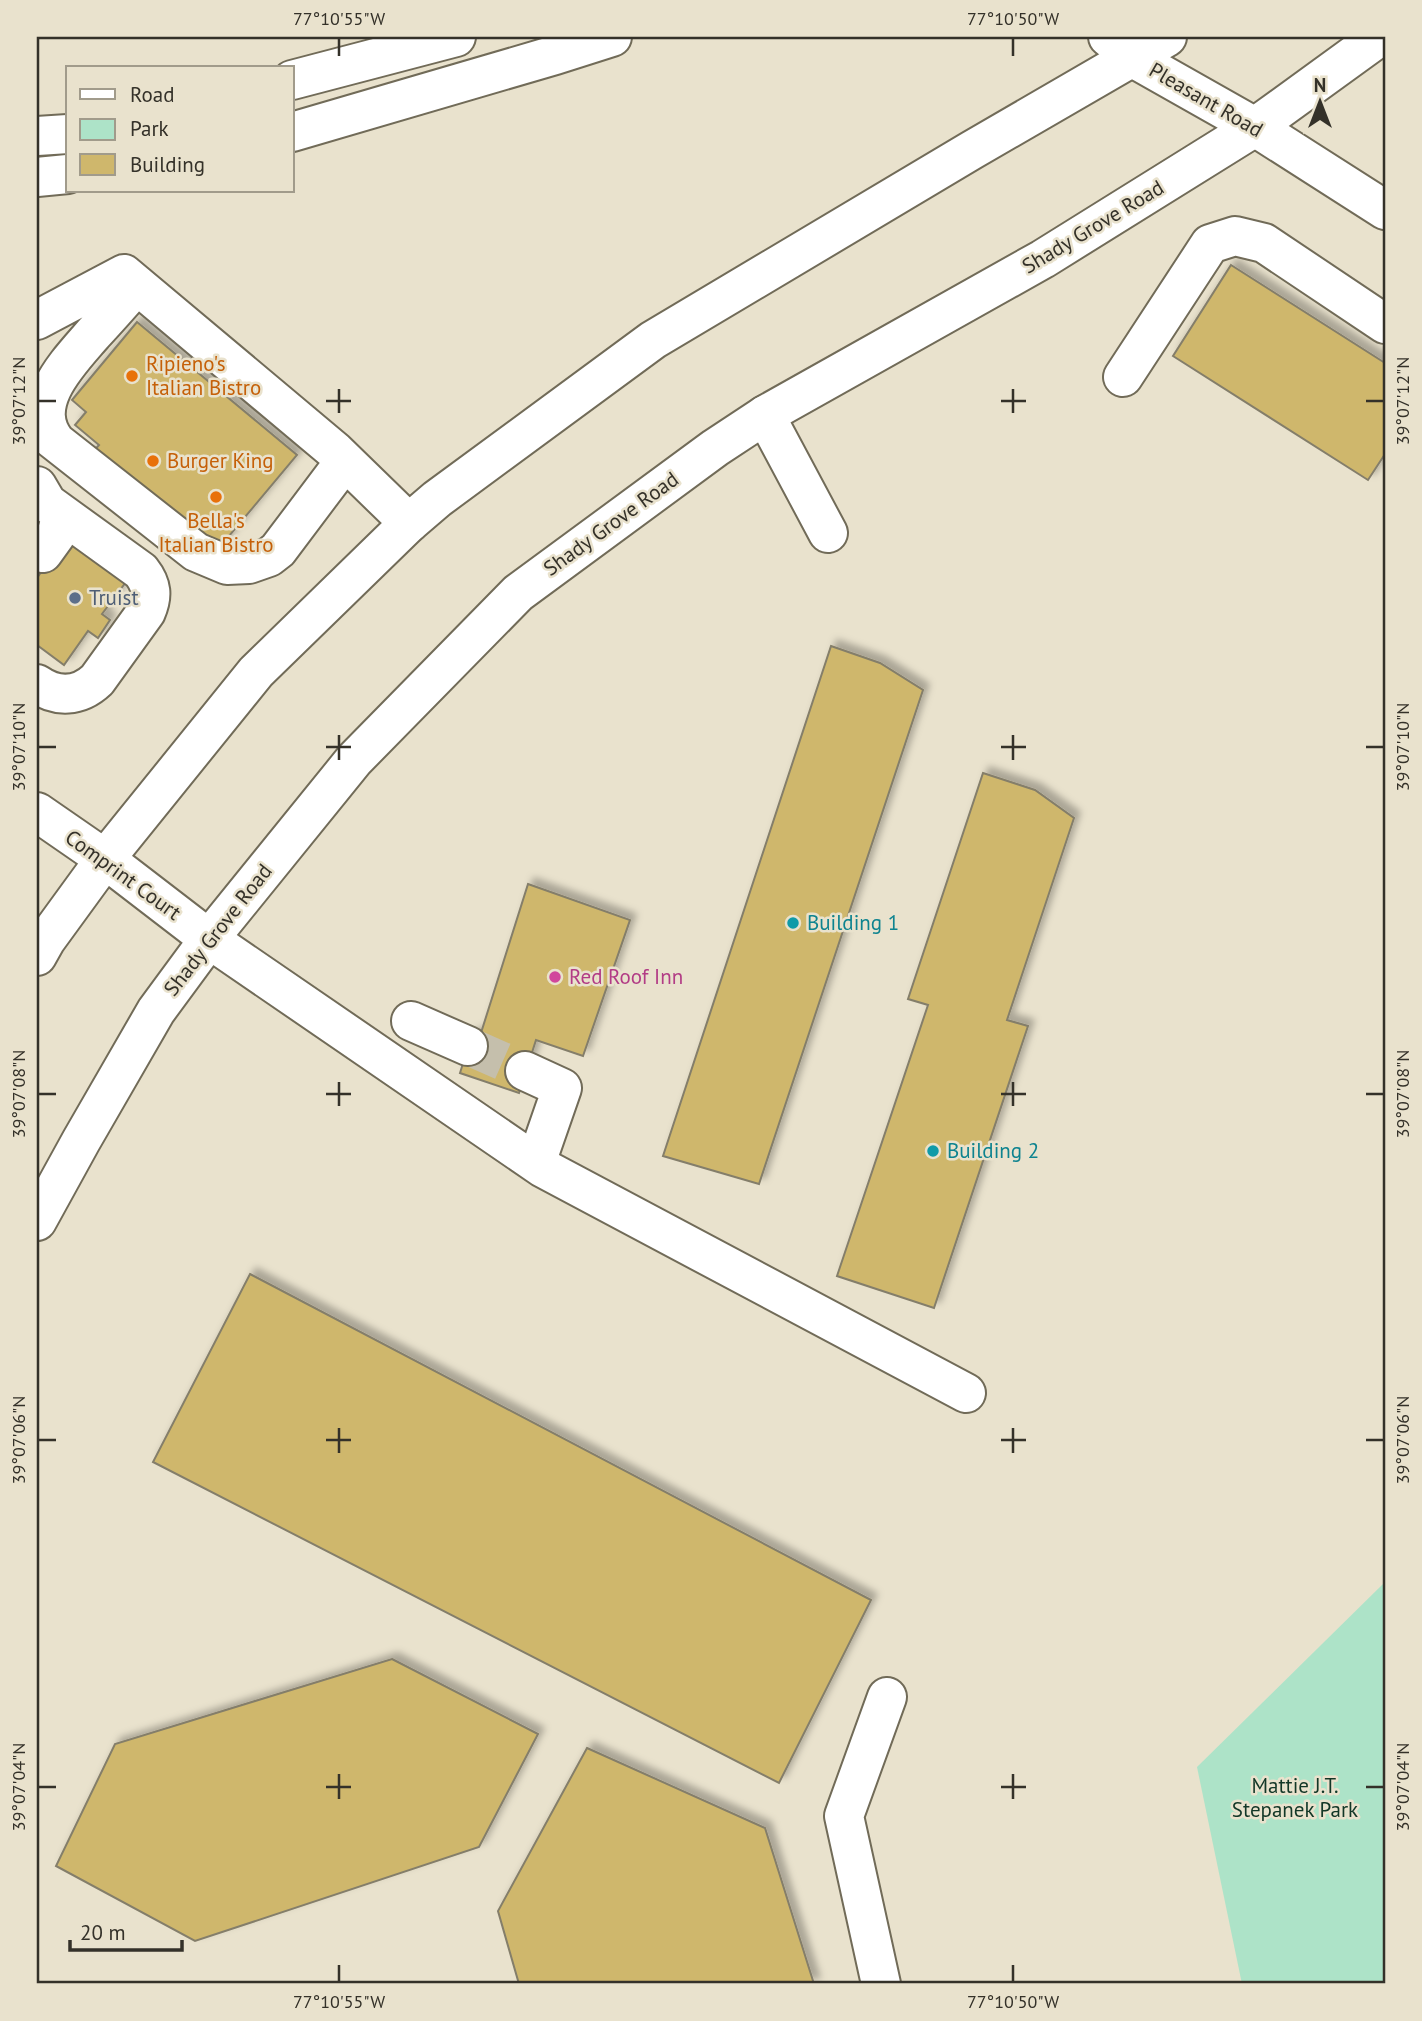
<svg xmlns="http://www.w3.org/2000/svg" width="1422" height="2021" viewBox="0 0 1422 2021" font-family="'PT Sans',sans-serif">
  <defs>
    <filter id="shadow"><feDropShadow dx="6" dy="-6" stdDeviation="3.5" flood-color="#0004"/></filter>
  </defs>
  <rect width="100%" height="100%" fill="#e9e2cd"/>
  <path fill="#ade3c8" d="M1385,1582v402h-143l-45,-217z"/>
  <path fill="#cfb76c" stroke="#847e6a" stroke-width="2" filter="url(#shadow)" d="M1231,265l154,98v91l-17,26 -195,-124z
    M137,322l160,133 -78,93 -129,-93 9,-10 -24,-20 11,-13 -14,-12z
    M65,538l61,44 -24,32 8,6 -12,18 -10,-7 -24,34 -27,-20v-67z
    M831,646l49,17 43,27 -164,494 -96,-28z
    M983,773l52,17 39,28 -67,202 21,6 -94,282 -97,-32 91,-271 -20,-6z
    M528,884l102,36 -47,136 -47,-16 -17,53 -59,-20 12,-39 8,2z
    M250,1274l621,326 -92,183 -626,-321z
    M392,1659l146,75 -59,113 -284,94 -139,-75 59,-122z
    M587,1748l178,80 49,156h-295l-21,-73z"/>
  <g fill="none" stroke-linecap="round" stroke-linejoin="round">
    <path stroke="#c5bfac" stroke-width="38" stroke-dasharray="38 19" stroke-linecap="butt" d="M468,1046l57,25"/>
    <defs>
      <path id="minor" d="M1255,127l130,83
        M37,320l87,-46 211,177 74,72
        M1123,377l87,-133 25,-8 29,7 121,81
        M765,415l63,118
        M37,427l159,125 31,13 22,-1 20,-7 9,-7 67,-89
        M56,442c-30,-38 13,-80 37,-108 15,-16 30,-33 44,-49
        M37,486l10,17 94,68c11,14 12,25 5,41l-49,68c-18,17 -40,18 -60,4
        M43,553l13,-18 6,-21
        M37,812l68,47 104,80 334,229 423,225
        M411,1021l57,25
        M525,1071l37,17 -26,75
        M881,1984l-37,-168 43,-119"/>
      <path id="major" d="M1133,58l122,69
        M37,956l9,-16 59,-81 151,-187 153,-149 28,-24 216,-159 319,-190 195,-113
        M37,1221l44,-80 75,-130 53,-72 145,-179 164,-167 197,-145 50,-33 278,-156 212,-132 124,-90"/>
      <path id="highway" d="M1108,37l25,21
        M292,80l164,-43
        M292,132l263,-77 57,-18
        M37,136l31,-2
        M37,177l31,-3"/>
    </defs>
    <use href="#minor" stroke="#716b58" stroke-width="42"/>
    <use href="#major" stroke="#716b58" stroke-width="42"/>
    <use href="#highway" stroke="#716b58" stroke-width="42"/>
    <use href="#minor" stroke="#fff" stroke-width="38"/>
    <use href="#major" stroke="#fff" stroke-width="38"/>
    <use href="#highway" stroke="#fff" stroke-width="38"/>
  </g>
  <path fill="none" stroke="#343129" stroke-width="2.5" d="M339,38v18M1013,38v18M339,389v24M1013,389v24M38,401h18M326,401h25M1001,401h25M1366,401h18M339,735v25M1013,735v25M38,747h18M326,747h25M1001,747h25M1366,747h18M339,1082v24M1013,1082v24M38,1094h18M326,1094h25M1001,1094h25M1366,1094h18M339,1428v25M1013,1428v25M38,1440h18M326,1440h25M1001,1440h25M1366,1440h18M339,1774v25M1013,1774v25M38,1787h18M326,1787h25M1001,1787h25M1366,1787h18M339,1965v17M1013,1965v17"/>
  <g fill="#e8710a" stroke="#e9e2cd" stroke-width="2.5">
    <circle cx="132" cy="376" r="7"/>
    <circle cx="153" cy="461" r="7"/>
    <circle cx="216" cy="497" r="7"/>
  </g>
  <circle fill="#5c6f8a" stroke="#e9e2cd" stroke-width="2.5" cx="75" cy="598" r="7"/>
  <g fill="#0f9aa8" stroke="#e9e2cd" stroke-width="2.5">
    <circle cx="793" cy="923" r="7"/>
    <circle cx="933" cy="1151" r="7"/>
  </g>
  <circle fill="#d1479c" stroke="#e9e2cd" stroke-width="2.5" cx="555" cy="977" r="7"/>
  <g text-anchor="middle" stroke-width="5" stroke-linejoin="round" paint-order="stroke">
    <g font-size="21" fill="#343129" stroke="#e9e2cd">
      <text transform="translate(1206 100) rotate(30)" y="7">Pleasant Road</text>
      <text transform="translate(1093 227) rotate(-31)" y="7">Shady Grove Road</text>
      <text transform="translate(611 524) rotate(-36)" y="7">Shady Grove Road</text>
      <text transform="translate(123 875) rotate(36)" y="7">Comprint Court</text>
      <text transform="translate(218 930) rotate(-52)" y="7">Shady Grove Road</text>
    </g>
    <g font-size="21" fill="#c56008" stroke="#e9e2cd" text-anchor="start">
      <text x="146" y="371">Ripieno's<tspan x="146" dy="24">Italian Bistro</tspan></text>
      <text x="167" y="468">Burger King</text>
      <text x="216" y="528" text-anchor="middle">Bella's<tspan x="216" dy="24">Italian Bistro</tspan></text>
    </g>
    <g font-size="21" fill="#4e5e75" stroke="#e9e2cd" text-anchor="start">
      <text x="89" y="605">Truist</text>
    </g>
    <g font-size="21" fill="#0d838f" stroke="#e9e2cd" text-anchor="start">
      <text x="807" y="930">Building 1</text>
      <text x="947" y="1158">Building 2</text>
    </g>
    <g font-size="21" fill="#b23c85" stroke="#e9e2cd" text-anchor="start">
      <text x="569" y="984">Red Roof Inn</text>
    </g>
    <g font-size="21" fill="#123727" stroke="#e9e2cd">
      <text x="1295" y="1793">Mattie J.T.<tspan x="1295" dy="24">Stepanek Park</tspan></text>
    </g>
  </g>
  <rect width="1422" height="2021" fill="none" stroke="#e9e2cd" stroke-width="77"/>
  <rect x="66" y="66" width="228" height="126" fill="#e9e2cd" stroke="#a19b8b" stroke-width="2"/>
  <rect x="80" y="89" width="35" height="10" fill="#ffffff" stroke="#a19b8b" stroke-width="2"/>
  <text x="130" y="102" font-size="21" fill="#343129">Road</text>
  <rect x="80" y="119" width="35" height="21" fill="#ade3c8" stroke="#a19b8b" stroke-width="2"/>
  <text x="130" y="136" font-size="21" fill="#343129">Park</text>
  <rect x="80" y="154" width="35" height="21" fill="#cfb76c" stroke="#a19b8b" stroke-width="2"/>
  <text x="130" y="172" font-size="21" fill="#343129">Building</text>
  <g transform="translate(1320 102)" stroke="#e9e2cd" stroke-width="5" paint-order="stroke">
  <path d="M0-5L12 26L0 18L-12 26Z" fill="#343129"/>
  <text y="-10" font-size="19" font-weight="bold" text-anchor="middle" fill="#343129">N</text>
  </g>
  <path d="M70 1940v10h112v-10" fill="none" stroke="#343129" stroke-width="3.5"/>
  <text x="80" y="1940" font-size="21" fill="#343129" stroke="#e9e2cd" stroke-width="5" paint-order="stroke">20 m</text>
  <rect x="38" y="38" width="1346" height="1944" fill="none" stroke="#343129" stroke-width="2.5"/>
  <g font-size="18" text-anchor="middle" fill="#343129">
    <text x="339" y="25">77°10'55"W</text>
    <text x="1013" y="25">77°10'50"W</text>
    <text transform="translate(19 401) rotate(-90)" y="6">39°07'12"N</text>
    <text transform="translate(1403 401) rotate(-90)" y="6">39°07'12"N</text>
    <text transform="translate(19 747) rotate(-90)" y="6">39°07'10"N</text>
    <text transform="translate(1403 747) rotate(-90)" y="6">39°07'10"N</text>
    <text transform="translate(19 1094) rotate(-90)" y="6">39°07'08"N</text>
    <text transform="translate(1403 1094) rotate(-90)" y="6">39°07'08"N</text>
    <text transform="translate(19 1440) rotate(-90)" y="6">39°07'06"N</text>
    <text transform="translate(1403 1440) rotate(-90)" y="6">39°07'06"N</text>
    <text transform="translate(19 1787) rotate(-90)" y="6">39°07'04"N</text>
    <text transform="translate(1403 1787) rotate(-90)" y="6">39°07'04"N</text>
    <text x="339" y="2008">77°10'55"W</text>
    <text x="1013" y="2008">77°10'50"W</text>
  </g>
</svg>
